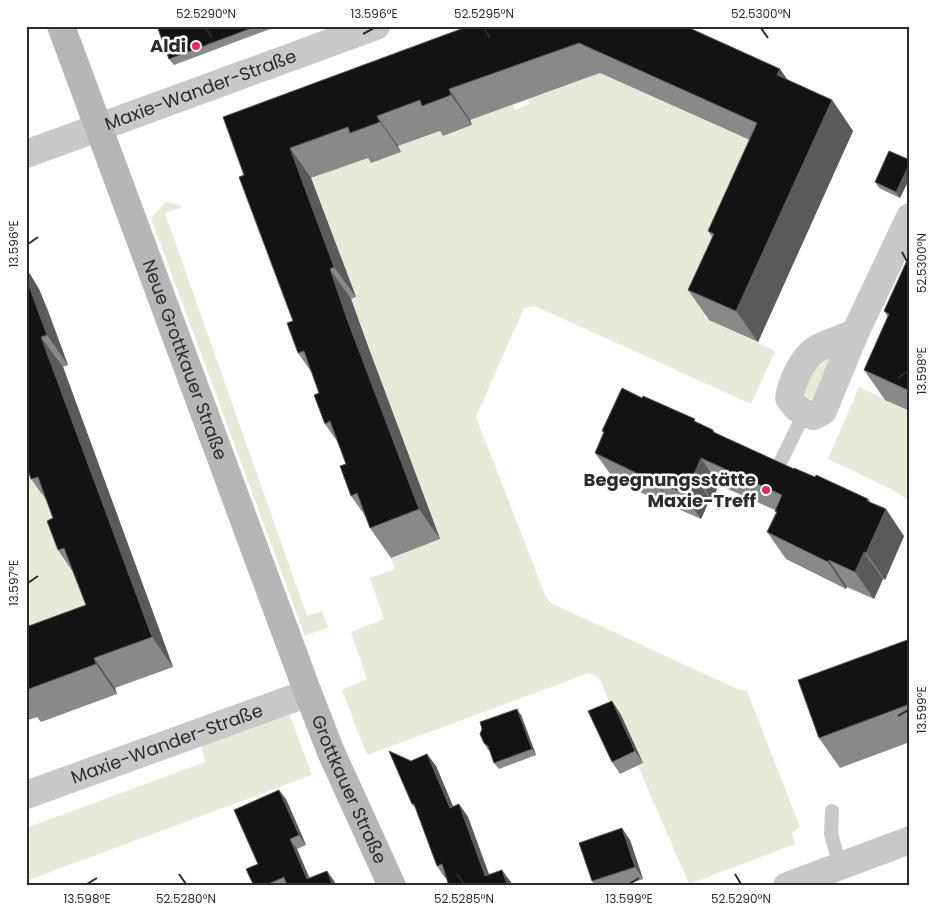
<svg xmlns="http://www.w3.org/2000/svg" width="936" height="912" viewBox="0 0 936 912" font-family="Poppins,sans-serif">
  <rect width="100%" height="100%" fill="#fff"/>
  <path fill="#e6ebd9" d="M600,73l163,73 -52,156 -7,15 71,34 -24,53 -216,-98 -11,2 -48,109 70,180 5,6 184,85 12,3 53,136 -8,6 3,11 -106,40 -51,-118 5,-3 -23,-50 -5,2 -16,-37 -10,-5 -222,82 -25,-65 25,-11 -16,-47 33,-13 -14,-41 25,-9 -4,-11 49,-19 -76,-188 5,-3 -18,-49 4,-2 -35,-96 -18,-19 67,-25 31,-5 -2,-6 43,-15 2,5 29,-11 -2,-5 42,-16 3,6 14,-6 -3,-11 17,1z
    M166,202l14,3 1,3 -16,5 142,403 15,-5 6,16 -23,9 -154,-418z
    M837,350l-23,49h-6l-3,-5 -1,-6 13,-30z
    M859,387l51,24v90l-19,-12 -63,-30z
    M26,437l81,198 -81,30z
    M288,711l24,64 -286,106v-53l179,-66 -5,-20z"/>
  <g fill="none" stroke-linecap="round" stroke-linejoin="round">
    <path stroke="#c9c9c9" stroke-width="14" d="M778,467l26,-53
      M832,811l-1,23 9,32"/>
    <g stroke="#c9c9c9" stroke-width="28">
      <path id="s1" d="M26,154l350,-128"/>
      <path d="M855,333c-11,5 -30,10 -40,17 -14,10 -23,32 -26,48 7,10 12,15 25,18l9,-5 32,-78 55,-116"/>
      <path id="s2" d="M26,795l282,-102"/>
      <path d="M787,886l123,-46"/>
    </g>
    <path stroke="#b6b6b6" stroke-width="28" id="s3" d="M61,26l247,667 23,59 61,134"/>
  </g>
  <path fill="#898989" d="M157,26h121l-104,39 -5,-6z
    M469,26l311,43 7,11 45,20 21,31 -95,211 -49,-22 -21,-30 24,-53 -4,-6 42,-91 -150,-67 -130,47 2,5 -29,11 -3,-5 -42,15 3,6 -30,11 -3,-5 -57,20 45,119 -5,2 18,50 71,190 -49,19 -21,-30 -4,-11 -15,-21 -5,-32 -7,-20 -14,-20 -6,-31 -7,-20 -14,-20 -5,-32 -49,-146z
    M910,160l-10,38 -21,-10 -4,-6z
    M910,254v157l-25,-11 -21,-30 24,-53 -4,-6z
    M26,268l2,3 11,18 9,21 20,55 -5,2 110,300 -58,21 2,6 -76,28 -4,-5 -11,4v-94l60,-22 -13,-33 -15,-22 -5,-32 -6,-17 -16,-22 -5,-34z
    M642,398l71,32 3,3 78,36 74,30 2,3 34,34 -19,44 -2,-1 -9,20 -27,-12 -1,2 -60,-30 -19,-27 9,-20 -1,-2 -56,-25 -7,15 -2,-1 -9,20 -27,-12v2l-60,-30 -19,-26 9,-20 -2,-2z
    M910,639v103l-70,26 -21,-30z
    M620,713l23,50 -23,11 -8,-12z
    M521,715l15,40 -37,14 -5,-6 -4,-13h-2l-4,-7z
    M427,754l9,12 17,41 6,-3 9,13 21,57 22,8 -66,-4 -8,-12 -21,-57 -4,-5 -1,-43z
    M286,799l20,46 -9,4 12,29 18,-7 7,10 2,5h-82l4,-22z
    M630,840l13,39 -19,7h-29l-3,-5z"/>
  <path fill="#5a5a5a" d="M780,69l21,30 -24,-24z
    M449,89l21,31 2,5 -21,-30z
    M832,100l21,31 -95,211 -22,-31z
    M377,116l21,30 3,6 -21,-30z
    M290,148l21,30 45,119 -22,-30z
    M910,163v15l-10,20 -4,-6z
    M26,268l2,3 11,18 29,76 -21,-30 -21,-56z
    M330,269l21,30 18,50 71,190 -21,-30 -72,-190z
    M41,337l22,30 110,300 -21,-30z
    M701,458l18,27 -7,15 -18,-26z
    M692,473l18,26 -9,20 -18,-26z
    M656,481l18,26v2l-19,-27z
    M868,499l14,20 4,-10 18,27 -19,44 -19,-27 1,-52z
    M864,552l19,27 -9,20 -19,-27z
    M829,560l18,27 -1,2 -18,-27z
    M94,658l21,30 2,6 -21,-30z
    M612,701l8,12 23,50 -8,-12z
    M517,709l4,6 15,40 -4,-6z
    M427,754l9,12 23,54 -9,-12z
    M279,790l7,9 20,46 -7,-10z
    M459,804l9,13 25,69 -8,-10z
    M622,828l8,12 13,39 -8,-12z
    M290,839l7,10 16,37 -6,-7z
    M502,870l9,12 1,4h-4z
    M327,871l7,10 2,5h-3z"/>
  <path fill="#131313" stroke="#5a5a5a" d="M157,26h100l-88,33z
    M469,26h216l95,43 -3,6 55,25 -96,211 -48,-21 26,-56 -6,-3 49,-108 -178,-80 -130,46 2,6 -29,11 -2,-6 -43,16 3,6 -30,11 -2,-6 -58,21 44,119 -4,2 17,50 72,190 -49,19 -13,-35 -6,3 -11,-30 6,-2 -16,-43 -5,3 -11,-29 5,-2 -15,-42 -6,2 -11,-30 6,-2 -54,-144 5,-2 -21,-58z
    M889,151l21,9v3l-14,29 -21,-10z
    M910,254v137l-46,-21 25,-56 -5,-3z
    M26,278l21,57 -6,2 111,300 -58,21 2,6 -70,26v-63l60,-22 -22,-57 -6,2 -11,-29 6,-3 -15,-41 -7,2 -5,-14z
    M622,388l20,10 1,-2 52,23 -1,2 19,9v2l81,37v-1l21,9 1,-2 52,24 -1,2 19,8 -20,44 -2,-1 -9,20 -26,-12 -1,2 -61,-30 10,-20 -2,-1 7,-16 -81,-37 -7,16 -2,-1 -9,20 -27,-12 -1,1 -60,-29 9,-21 -2,-1z
    M910,639v65l-91,34 -21,-58z
    M612,701l23,50 -23,11 -24,-51z
    M517,709l15,40 -38,14 -6,-17 -4,-3 -4,-9 2,-5 -2,-7z
    M389,751l22,10 16,-7 23,54 9,-4 26,72 17,-6 6,16h-59l-7,-22 -5,2 -23,-62h-2z
    M279,790l20,45 -9,4 17,40 20,-8 6,15h-46l-3,-9 -20,9h-10l-8,-17 12,-5 -24,-54z
    M622,828l13,39 -43,14 -13,-38z"/>
  <path fill="none" stroke="#2c2c2c" stroke-width="2" d="M206,28l6,10M484,28l6,10M761,28l7,10M363,34l11,-6M28,244l10,-7M902,252l6,11M898,378l10,-7M28,583l10,-7M898,716l10,-6M179,874l7,10M457,874l7,10M735,874l6,10M87,884l10,-6M629,884l10,-6"/>
  <g fill="#e82a62" stroke="#fff" stroke-width="2">
    <circle cx="196" cy="46" r="5"/>
    <circle cx="766" cy="490" r="5"/>
  </g>
  <g text-anchor="middle" stroke-width="5" stroke-linejoin="round" paint-order="stroke">
    <g font-size="18" font-weight="bold" fill="#2c2c2c" stroke="#fff" text-anchor="end">
      <text x="186" y="52">Aldi</text>
      <text x="756" y="486">Begegnungsstätte<tspan x="756" dy="21">Maxie-Treff</tspan></text>
    </g>
    <g font-size="18" fill="#2c2c2c" stroke="#fff">
      <text dy="6" stroke="none"><textPath href="#s1" startOffset="186">Maxie-Wander-Straße</textPath></text>
      <text dy="6" stroke="none"><textPath href="#s3" startOffset="356">Neue Grottkauer Straße</textPath></text>
      <text dy="6" stroke="none"><textPath href="#s2" startOffset="150">Maxie-Wander-Straße</textPath></text>
      <text dy="6" stroke="none"><textPath href="#s3" startOffset="816">Grottkauer Straße</textPath></text>
    </g>
  </g>
  <rect width="936" height="912" fill="none" stroke="#ffffff" stroke-width="55"/>
  <rect x="28" y="28" width="880" height="856" fill="none" stroke="#2c2c2c" stroke-width="2"/>
  <g font-size="12" text-anchor="middle" fill="#2c2c2c">
    <text x="206" y="18">52.5290°N</text>
    <text x="374" y="18">13.596°E</text>
    <text x="484" y="18">52.5295°N</text>
    <text x="761" y="18">52.5300°N</text>
    <text transform="translate(14 244) rotate(-90)" y="4">13.596°E</text>
    <text transform="translate(922 263) rotate(-90)" y="4">52.5300°N</text>
    <text transform="translate(922 371) rotate(-90)" y="4">13.598°E</text>
    <text transform="translate(14 583) rotate(-90)" y="4">13.597°E</text>
    <text transform="translate(922 710) rotate(-90)" y="4">13.599°E</text>
    <text x="87" y="903">13.598°E</text>
    <text x="186" y="903">52.5280°N</text>
    <text x="464" y="903">52.5285°N</text>
    <text x="629" y="903">13.599°E</text>
    <text x="741" y="903">52.5290°N</text>
  </g>
</svg>
